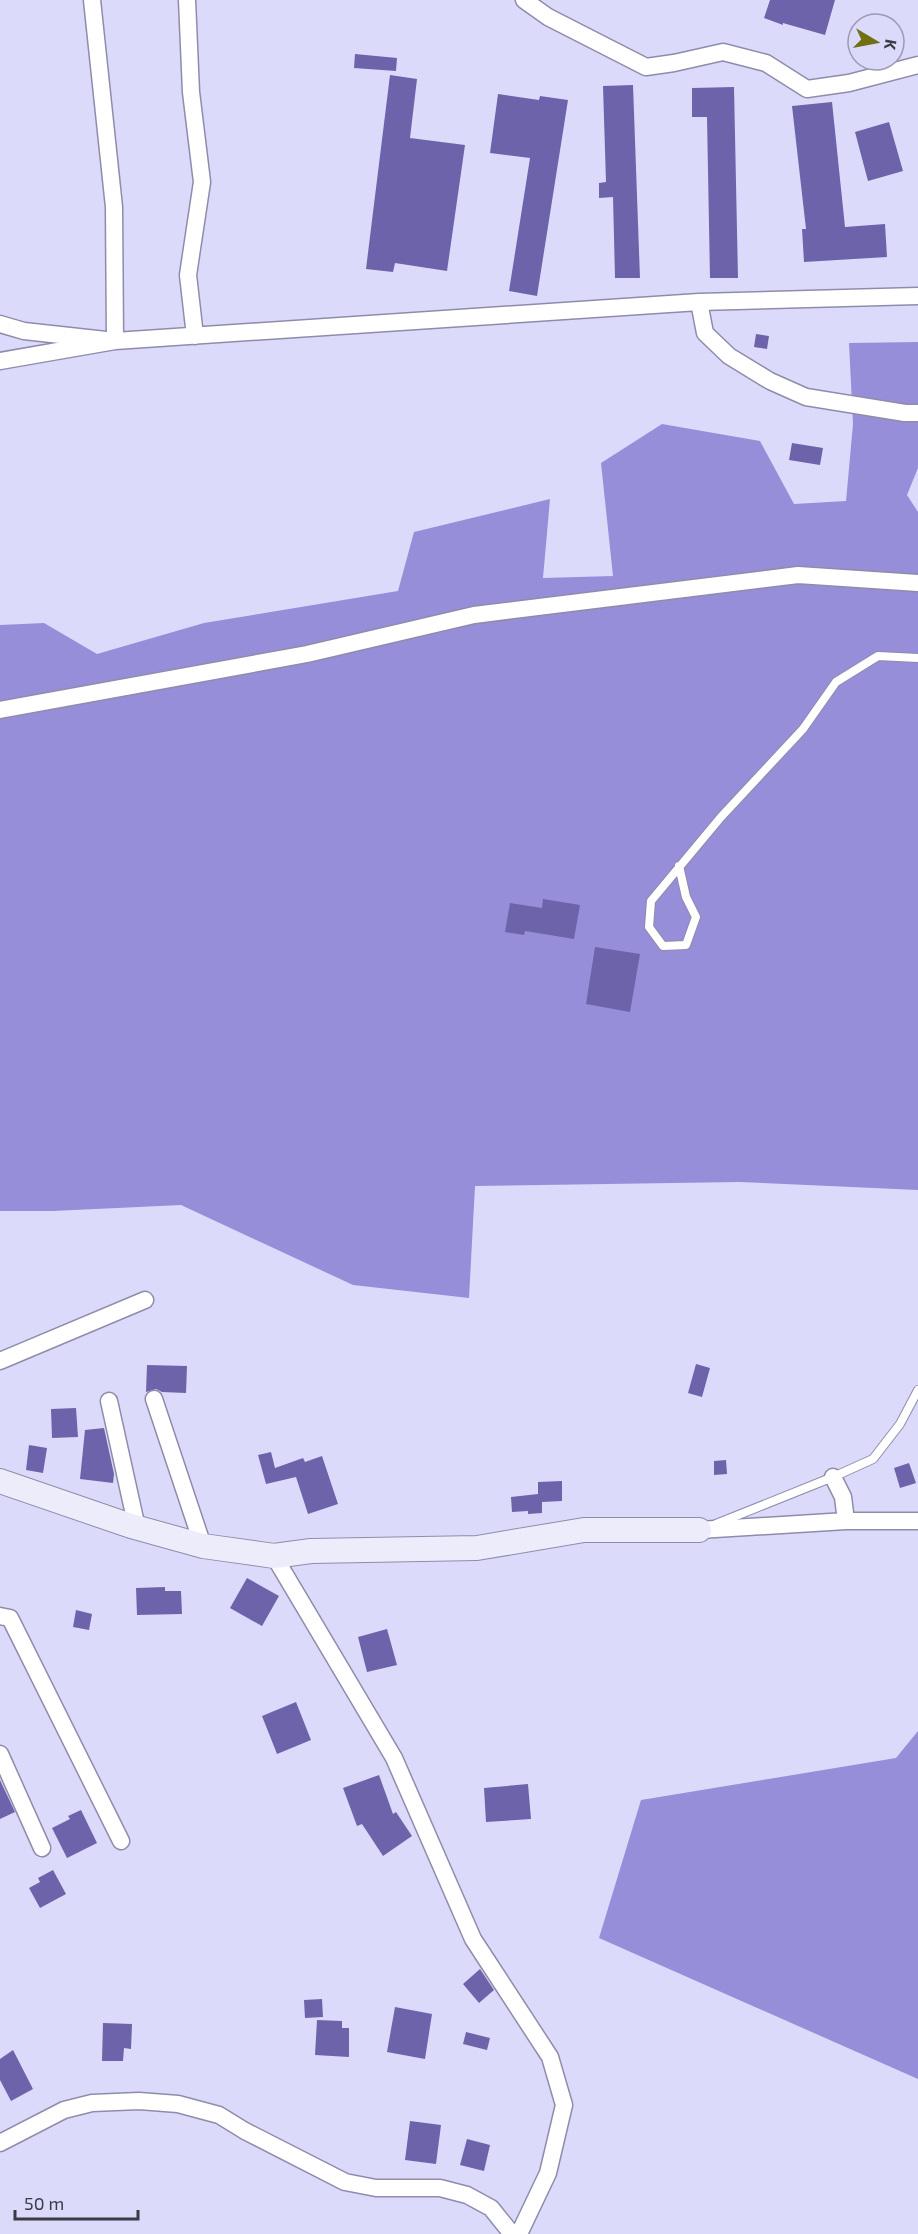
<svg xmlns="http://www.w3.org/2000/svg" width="918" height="2234" viewBox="0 0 918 2234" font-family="'Exo 2',sans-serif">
  <rect width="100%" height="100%" fill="#dcdafb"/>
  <path fill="#978ed9" d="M918,342v126l-11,27 11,17v678l-179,-8 -264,4 -6,112 -116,-13 -172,-80 -128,6h-53v-586l44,-2 53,31 107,-31 194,-32 16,-59 136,-33 -7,79 70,-2 -12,-113 61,-39 98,17 34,63 52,-3 7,-77 -4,-81z
    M918,1731v348l-319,-141 42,-138 255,-42z"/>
  <path fill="#6d63aa" d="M770,0h65l-10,35 -42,-12v2l-19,-7z
    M355,54l42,4 -1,13 -42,-3z
    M390,75l27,4 -7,59 55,7 -18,126 -52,-8 -2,9 -27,-3z
    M633,85l7,193h-25l-2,-81 -14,1v-15l7,-1 -3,-96z
    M734,87l4,191h-28l-3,-161h-15v-29z
    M498,94l41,6 1,-4 28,4 -31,196 -28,-5 21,-133 -40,-5z
    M832,102l13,125 40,-3 2,33 -83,5 -2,-33h4l-14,-123z
    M889,122l14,49 -35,10 -13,-49z
    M756,334l13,2 -2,13 -13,-2z
    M792,443l31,5 -3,17 -31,-5z
    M543,899l37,6 -6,34 -49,-8 -1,4 -19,-3 5,-29 32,5z
    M595,947l45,7 -10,58 -44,-8z
    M696,1364l14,4 -8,29 -14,-4z
    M147,1365l40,1 -1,27 -24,-1 -6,-3 -10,3z
    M76,1408l2,29 -26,1 -1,-29z
    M104,1428l10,46 -1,9 -33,-4 5,-49z
    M29,1445l18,3 -4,25 -17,-3z
    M271,1452l4,16 28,-10 2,4 17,-6 16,48 -30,10 -12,-37 -30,7 -8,-29z
    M726,1460l1,14 -13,1v-14z
    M909,1463l7,20 -16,5 -6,-20z
    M562,1481v20l-20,1v11l-14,1v-3l-16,1 -1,-15 27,-3v-12z
    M247,1578l32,18 -17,30 -32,-18z
    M165,1587v4h16l1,23 -45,1 -1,-27z
    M76,1610l16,4 -3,16 -16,-3z
    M387,1629l10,36 -30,7 -9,-35z
    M296,1702l15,38 -34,14 -15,-38z
    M379,1775l14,39 3,-2 16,24 -29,20 -21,-32 -5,2 -14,-38z
    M0,1780l15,32 -15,7z
    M528,1784l3,35 -45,3 -2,-34z
    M81,1810l16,33 -30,15 -15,-30 18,-9 -2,-3z
    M53,1870l13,24 -26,14 -11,-20 11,-6 -2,-4z
    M480,1969l14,21 -15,13 -16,-19z
    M322,1999l1,18 -18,1 -1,-18z
    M395,2007l37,7 -7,45 -38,-7z
    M317,2020l25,1v7h7v29l-34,-2z
    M103,2023l29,1 -1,25 -7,-1 -1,13h-21z
    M466,2032l24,6 -3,12 -24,-6z
    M13,2050l20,39 -22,12 -11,-21v-21z
    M410,2121l31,4 -5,39 -31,-4z
    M467,2139l23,6 -6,26 -24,-6z"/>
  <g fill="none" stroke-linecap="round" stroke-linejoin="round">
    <defs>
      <path id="lane" d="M679,866l7,31 10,20 -10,28 -23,1 -14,-19 2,-26 70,-84 82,-88 33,-47 42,-26 40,2
        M716,1524l117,-47 40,-18 27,-35 18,-34"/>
      <path id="street" d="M187,0l4,92 11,90 -14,93 7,61
        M524,0l24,17 98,50 28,-4 49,-11 43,11 41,26 42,-6 69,-18
        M699,302l6,31 24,23 41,25 36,16 99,16h13
        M0,324l24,7 91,10 -1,-134 -22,-207
        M0,361l115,-20 584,-39 219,-6
        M0,710l307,-56 167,-39 324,-40 120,8
        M0,1361l145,-61
        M154,1399l49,147
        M109,1401l28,127
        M833,1477l10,20 3,24
        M699,1530l147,-9h72
        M274,1556l120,202 79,181 77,118 14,48 -16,68 -29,61
        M0,1616l10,2 111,223
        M0,1754l42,94
        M0,2143l64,-33 28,-7 47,-2 39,3 41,11 26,16 100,51 31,6h64l27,7 24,13 21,26"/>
      <path id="secondary" d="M0,1481l131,45 72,20 71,10 37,-5 166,-3 107,-18h115"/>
    </defs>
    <use href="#lane" stroke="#8f8cab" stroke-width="10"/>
    <use href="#street" stroke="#8f8cab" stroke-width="19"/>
    <use href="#secondary" stroke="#8f8cab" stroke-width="26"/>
    <use href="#lane" stroke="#fff" stroke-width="8"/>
    <use href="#street" stroke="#fff" stroke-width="16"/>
    <use href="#secondary" stroke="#edecfb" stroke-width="24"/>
  </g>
  <g transform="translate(876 42) rotate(100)"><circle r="28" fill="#dcdafb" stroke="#9c9ab3" stroke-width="1.5"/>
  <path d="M0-4.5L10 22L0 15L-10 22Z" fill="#717012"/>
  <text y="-9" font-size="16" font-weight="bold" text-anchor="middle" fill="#3b3a47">K</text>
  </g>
  <path d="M15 2210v9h123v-9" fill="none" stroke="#3b3a47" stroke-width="3"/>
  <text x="24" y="2210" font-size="18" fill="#3b3a47" stroke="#dcdafb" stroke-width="4.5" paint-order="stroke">50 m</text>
</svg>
